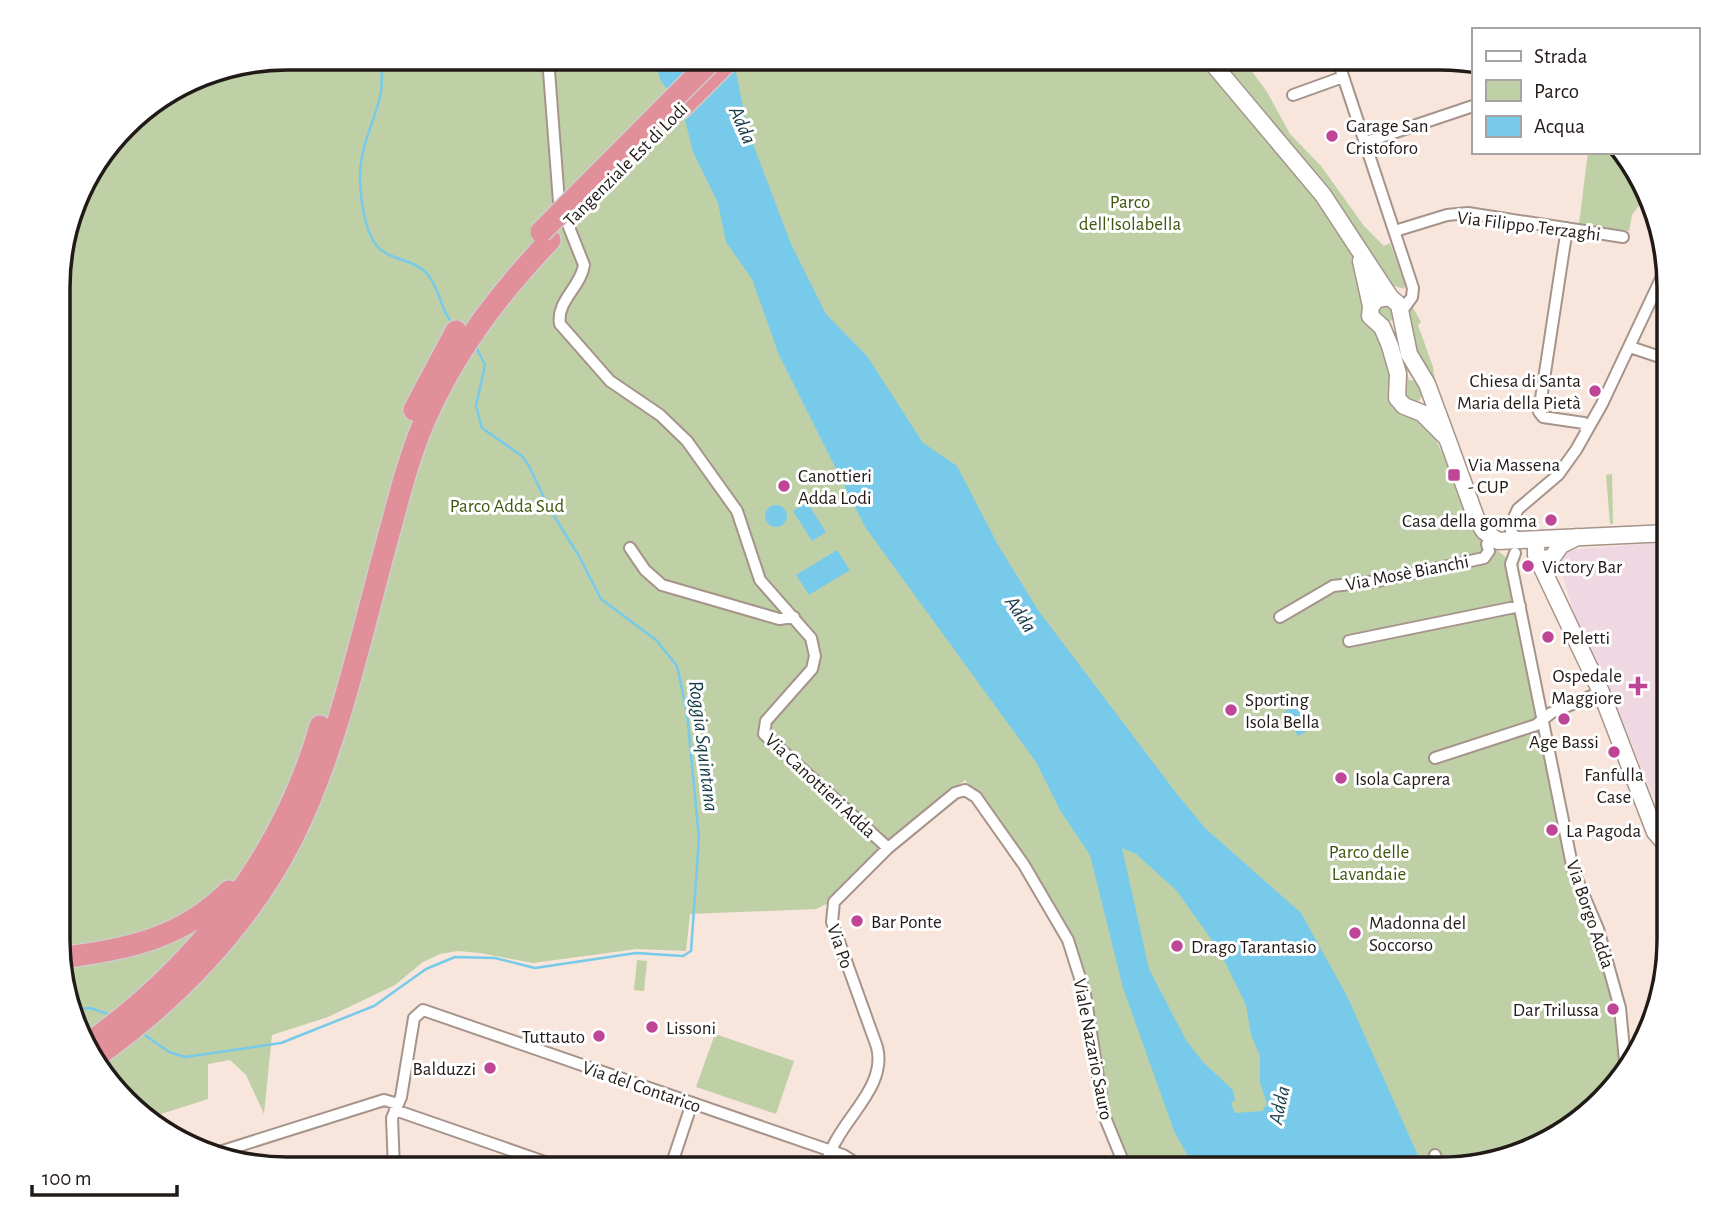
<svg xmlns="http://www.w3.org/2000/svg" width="1727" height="1227" viewBox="0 0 1727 1227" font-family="'Alegreya Sans',sans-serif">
  <rect width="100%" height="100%" fill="#f8e5db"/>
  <path fill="#f0d8e3" d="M1669,542v292l-65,-158 -15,-30 -5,-2 -25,-79 10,-15z"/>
  <path fill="#bfd0a7" d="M287,58h914l123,150 65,93 7,16 -8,6 3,8h5l15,41 -4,1 2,7 8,1 7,12 -6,9 65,137 25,20 62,309 40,108 14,99 -2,4 -80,66 -102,24h-312l-22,-55 -29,-157 -51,-93 -61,-84 -78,66 -58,57 -13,6 -126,5 -4,37 -49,-2 -104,14 -53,-10 -22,-2 -18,3 -17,8 -28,23 -67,32 -56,18 -8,79 -18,-39 -16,-15 -22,4v35l-63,20 -44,-51 22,-17 -32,6 -2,-2 -29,-86v-711l22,-73 54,-70 64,-40z
    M1220,58h22l25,34 23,42 31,32 43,60 20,20 6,-3 15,42 -1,4 -15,-5 -61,-95z
    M1588,152h33l3,5 -6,6 21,10 7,23 -14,19 -3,16 -50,-7z
    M1412,306l9,16 -3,3 15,42 6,39c-15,-31 -36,-64 -30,-99z
    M1612,474l1,50h-3l-4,-49z
    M637,960l10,1 -3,30 -10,-1z
    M715,1034l79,27 -18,53 -80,-27z"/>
  <path fill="#77cae9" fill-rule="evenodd" d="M655,58h78l15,73 43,113 35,70 41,42 56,87 34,23 41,79 40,65 139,184 28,34 96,85 46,83 77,173h-229l-21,-38 -51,-143 -33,-133 -30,-45 -24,-48 -171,-235 -86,-172 -27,-76 -26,-37 -8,-39 -25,-51 -11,-44 -22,-28zM1122,848l14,6 40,36 43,60 27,55 5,30 9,21v26l7,22 -5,7 -27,2 -4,-10 4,-3 -2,-10 -30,-28 -17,-22 -37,-71z
    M807,502l19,30 -14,9 -19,-30z
    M765 516a11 11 0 1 1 22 0a11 11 0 1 1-22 0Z
    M837,550l13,20 -41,25 -13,-20z
    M1295,706l14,24 -11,6 -14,-24z"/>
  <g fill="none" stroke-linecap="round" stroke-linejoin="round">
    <path stroke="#77cae9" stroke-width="2.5" d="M380,58c8,43 -11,61 -18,99 -5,22 0,78 19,93 14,11 35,10 47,25 12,14 12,34 24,48
      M74,1010l16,-2 21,7
      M145,1035l24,17 16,5 96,-14 93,-37 52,-37 29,-12 40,1 40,10 101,-15 47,3 8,-5 8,-113 -12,-125 -10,-47 -21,-26 -55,-41 -22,-43 -30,-48 -20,-42 -7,-10 -40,-28 -6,-22 9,-41 -9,-18"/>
    <defs>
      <path id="street" d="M548,58l11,144 25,63c-3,22 -28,36 -24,59l50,57 50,34 27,26 50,70 23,69 51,58 4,18 -3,13 -46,52 -2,13 124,114
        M1337,58l76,230 -1,9 -11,15
        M1293,95l50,-18
        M1366,142l107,-36
        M1567,228l-28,184 4,5 41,6 2,7
        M1395,231l52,-16 21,-2 155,24
        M1630,347l39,13
        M1519,540l-8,-8v-8l7,-15 40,-34 18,-25 26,-46 65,-138
        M630,548l15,22 17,15 117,34 15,-2
        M1515,553l-4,11 62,306 25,59 22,79 6,63
        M1280,617l53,-31 45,-5 106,-23 5,-7 -2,-7
        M1349,641l171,-35
        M1435,758l101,-33 15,-12 50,-21
        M395,1110l170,59
        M210,1155l174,-55 14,4
        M1435,1155l6,14
        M394,1169l-2,-51 9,-21 13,-79 9,-8 420,145 22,14
        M670,1169l22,-66
        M824,1169c4,-10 7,-21 13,-30 16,-29 49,-57 40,-92l-45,-125 2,-20 54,-54 67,-55 10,-3 11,7 48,68 44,75 17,54 19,121 22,54"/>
      <path id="secondary" d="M1208,58l115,137 67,102
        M1361,261l10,45
        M1447,438l-20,-54 -18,-30 -10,-49 -9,-8 -13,2 -6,7 -1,10 12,11 8,19 8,28 -1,24 7,8 18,7 25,25 29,80 8,13 14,10 171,-8
        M1542,539l-6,5v11l65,137 54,140 14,16
        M1538,558l13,1 10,-14 16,-8"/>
      <path id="highway" d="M681,108l50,-50
        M414,410l42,-79
        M60,958c66,-9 120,-18 169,-67
        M86,1045c109,-77 197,-188 234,-319
        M93,1059c81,-57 155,-132 200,-222 46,-91 71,-215 99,-314 9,-34 18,-68 32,-101 30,-70 74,-127 126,-182"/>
    </defs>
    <use href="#street" stroke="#a6948b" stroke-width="14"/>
    <use href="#secondary" stroke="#a6948b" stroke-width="19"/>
    <use href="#highway" stroke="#cecdcc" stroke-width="24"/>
    <use href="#street" stroke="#fff" stroke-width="10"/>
    <use href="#secondary" stroke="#fff" stroke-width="16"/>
    <use href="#highway" stroke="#e18f99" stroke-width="21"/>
    <defs>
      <path id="highway-bridge" d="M541,232l173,-174"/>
    </defs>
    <use href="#highway-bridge" stroke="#cecdcc" stroke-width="24" stroke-linecap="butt"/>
    <use href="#highway-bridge" stroke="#e18f99" stroke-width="21"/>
  </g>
  <g fill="#bf4597" stroke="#fff" stroke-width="2.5">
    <circle cx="1332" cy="136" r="7"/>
    <circle cx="1595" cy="391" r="7"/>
    <rect x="1447" y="468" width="14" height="14" rx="3.5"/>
    <circle cx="784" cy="486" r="7"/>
    <circle cx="1551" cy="520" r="7"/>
    <circle cx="1528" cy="566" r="7"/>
    <circle cx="1548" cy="637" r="7"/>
    <path d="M1634.5 675.5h7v7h7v7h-7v7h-7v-7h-7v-7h7z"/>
    <circle cx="1231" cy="710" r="7"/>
    <circle cx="1564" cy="719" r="7"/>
    <circle cx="1614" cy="752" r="7"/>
    <circle cx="1341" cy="778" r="7"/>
    <circle cx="1552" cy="830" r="7"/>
    <circle cx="857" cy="921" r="7"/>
    <circle cx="1355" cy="933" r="7"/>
    <circle cx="1177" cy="946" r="7"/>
    <circle cx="1613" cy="1009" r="7"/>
    <circle cx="652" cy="1027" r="7"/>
    <circle cx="599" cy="1036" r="7"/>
    <circle cx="490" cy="1068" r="7"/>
  </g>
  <g text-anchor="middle" stroke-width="6" stroke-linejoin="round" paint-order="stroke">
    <g font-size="19" fill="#211a17" stroke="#fff" text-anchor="start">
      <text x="1346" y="132">Garage San<tspan x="1346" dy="22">Cristoforo</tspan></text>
      <text x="1581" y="387" text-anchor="end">Chiesa di Santa<tspan x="1581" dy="22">Maria della Pietà</tspan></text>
      <text x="1468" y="471">Via Massena<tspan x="1468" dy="22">- CUP</tspan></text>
      <text x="798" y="482">Canottieri<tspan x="798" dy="22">Adda Lodi</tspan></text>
      <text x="1537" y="527" text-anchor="end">Casa della gomma</text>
      <text x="1542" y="573">Victory Bar</text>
      <text x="1562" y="644">Peletti</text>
      <text x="1622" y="682" text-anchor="end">Ospedale<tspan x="1622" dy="22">Maggiore</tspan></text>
      <text x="1245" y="706">Sporting<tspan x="1245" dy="22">Isola Bella</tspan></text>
      <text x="1564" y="748" text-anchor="middle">Age Bassi</text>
      <text x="1614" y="781" text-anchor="middle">Fanfulla<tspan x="1614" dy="22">Case</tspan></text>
      <text x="1355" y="785">Isola Caprera</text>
      <text x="1566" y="837">La Pagoda</text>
      <text x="871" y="928">Bar Ponte</text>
      <text x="1369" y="929">Madonna del<tspan x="1369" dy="22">Soccorso</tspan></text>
      <text x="1191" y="953">Drago Tarantasio</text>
      <text x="1599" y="1016" text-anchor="end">Dar Trilussa</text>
      <text x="666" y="1034">Lissoni</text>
      <text x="585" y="1043" text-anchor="end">Tuttauto</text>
      <text x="476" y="1075" text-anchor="end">Balduzzi</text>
    </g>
    <g font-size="19" fill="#211a17" stroke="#fff">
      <text transform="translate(625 164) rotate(-45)" y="7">Tangenziale Est di Lodi</text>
      <text transform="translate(1529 225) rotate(7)" y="7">Via Filippo Terzaghi</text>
      <text transform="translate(1407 572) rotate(-11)" y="7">Via Mosè Bianchi</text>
      <text transform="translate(821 785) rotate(43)" y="7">Via Canottieri Adda</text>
      <text transform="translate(1591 914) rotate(71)" y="7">Via Borgo Adda</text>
      <text transform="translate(841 946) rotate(71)" y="7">Via Po</text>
      <text transform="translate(1094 1049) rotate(79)" y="7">Viale Nazario Sauro</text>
      <text transform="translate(642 1086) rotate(19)" y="7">Via del Contarico</text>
    </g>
    <g font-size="19" fill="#40560e" stroke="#fff">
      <text x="1130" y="208">Parco<tspan x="1130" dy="22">dell'Isolabella</tspan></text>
      <text x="507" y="512">Parco Adda Sud</text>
      <text x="1369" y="858">Parco delle<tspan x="1369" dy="22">Lavandaie</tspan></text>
    </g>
    <g font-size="21" font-style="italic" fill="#173d4a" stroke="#fff">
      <text transform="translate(743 125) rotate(66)" y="7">Adda</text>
      <text transform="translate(1021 614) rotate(56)" y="7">Adda</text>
      <text transform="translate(704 746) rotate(83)" y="7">Roggia Squintana</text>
      <text transform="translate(1279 1105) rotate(-78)" y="7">Adda</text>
    </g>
  </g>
  <path d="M0 0H1727V1227H0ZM287 70H1440A217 217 0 0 1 1657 287V940A217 217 0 0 1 1440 1157H287A217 217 0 0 1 70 940V287A217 217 0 0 1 287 70Z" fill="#fff" fill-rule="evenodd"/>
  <path fill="none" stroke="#211a17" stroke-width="3.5" d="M287 70H1440A217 217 0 0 1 1657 287V940A217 217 0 0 1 1440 1157H287A217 217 0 0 1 70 940V287A217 217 0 0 1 287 70Z"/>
  <rect x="1472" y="28" width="228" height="126" fill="#ffffff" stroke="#a6a3a2" stroke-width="2"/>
  <rect x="1486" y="51" width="35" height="10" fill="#ffffff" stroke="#a6a3a2" stroke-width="2"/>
  <text x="1534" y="63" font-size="21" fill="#211a17">Strada</text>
  <rect x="1486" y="80" width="35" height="21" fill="#bfd0a7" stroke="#a6a3a2" stroke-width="2"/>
  <text x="1534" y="98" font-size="21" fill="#211a17">Parco</text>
  <rect x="1486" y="116" width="35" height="21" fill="#77cae9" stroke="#a6a3a2" stroke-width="2"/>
  <text x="1534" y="133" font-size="21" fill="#211a17">Acqua</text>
  <path d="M32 1185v10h145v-10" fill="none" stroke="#211a17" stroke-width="3.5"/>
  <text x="42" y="1185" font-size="21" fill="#211a17" stroke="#ffffff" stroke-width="5" paint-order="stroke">100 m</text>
</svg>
